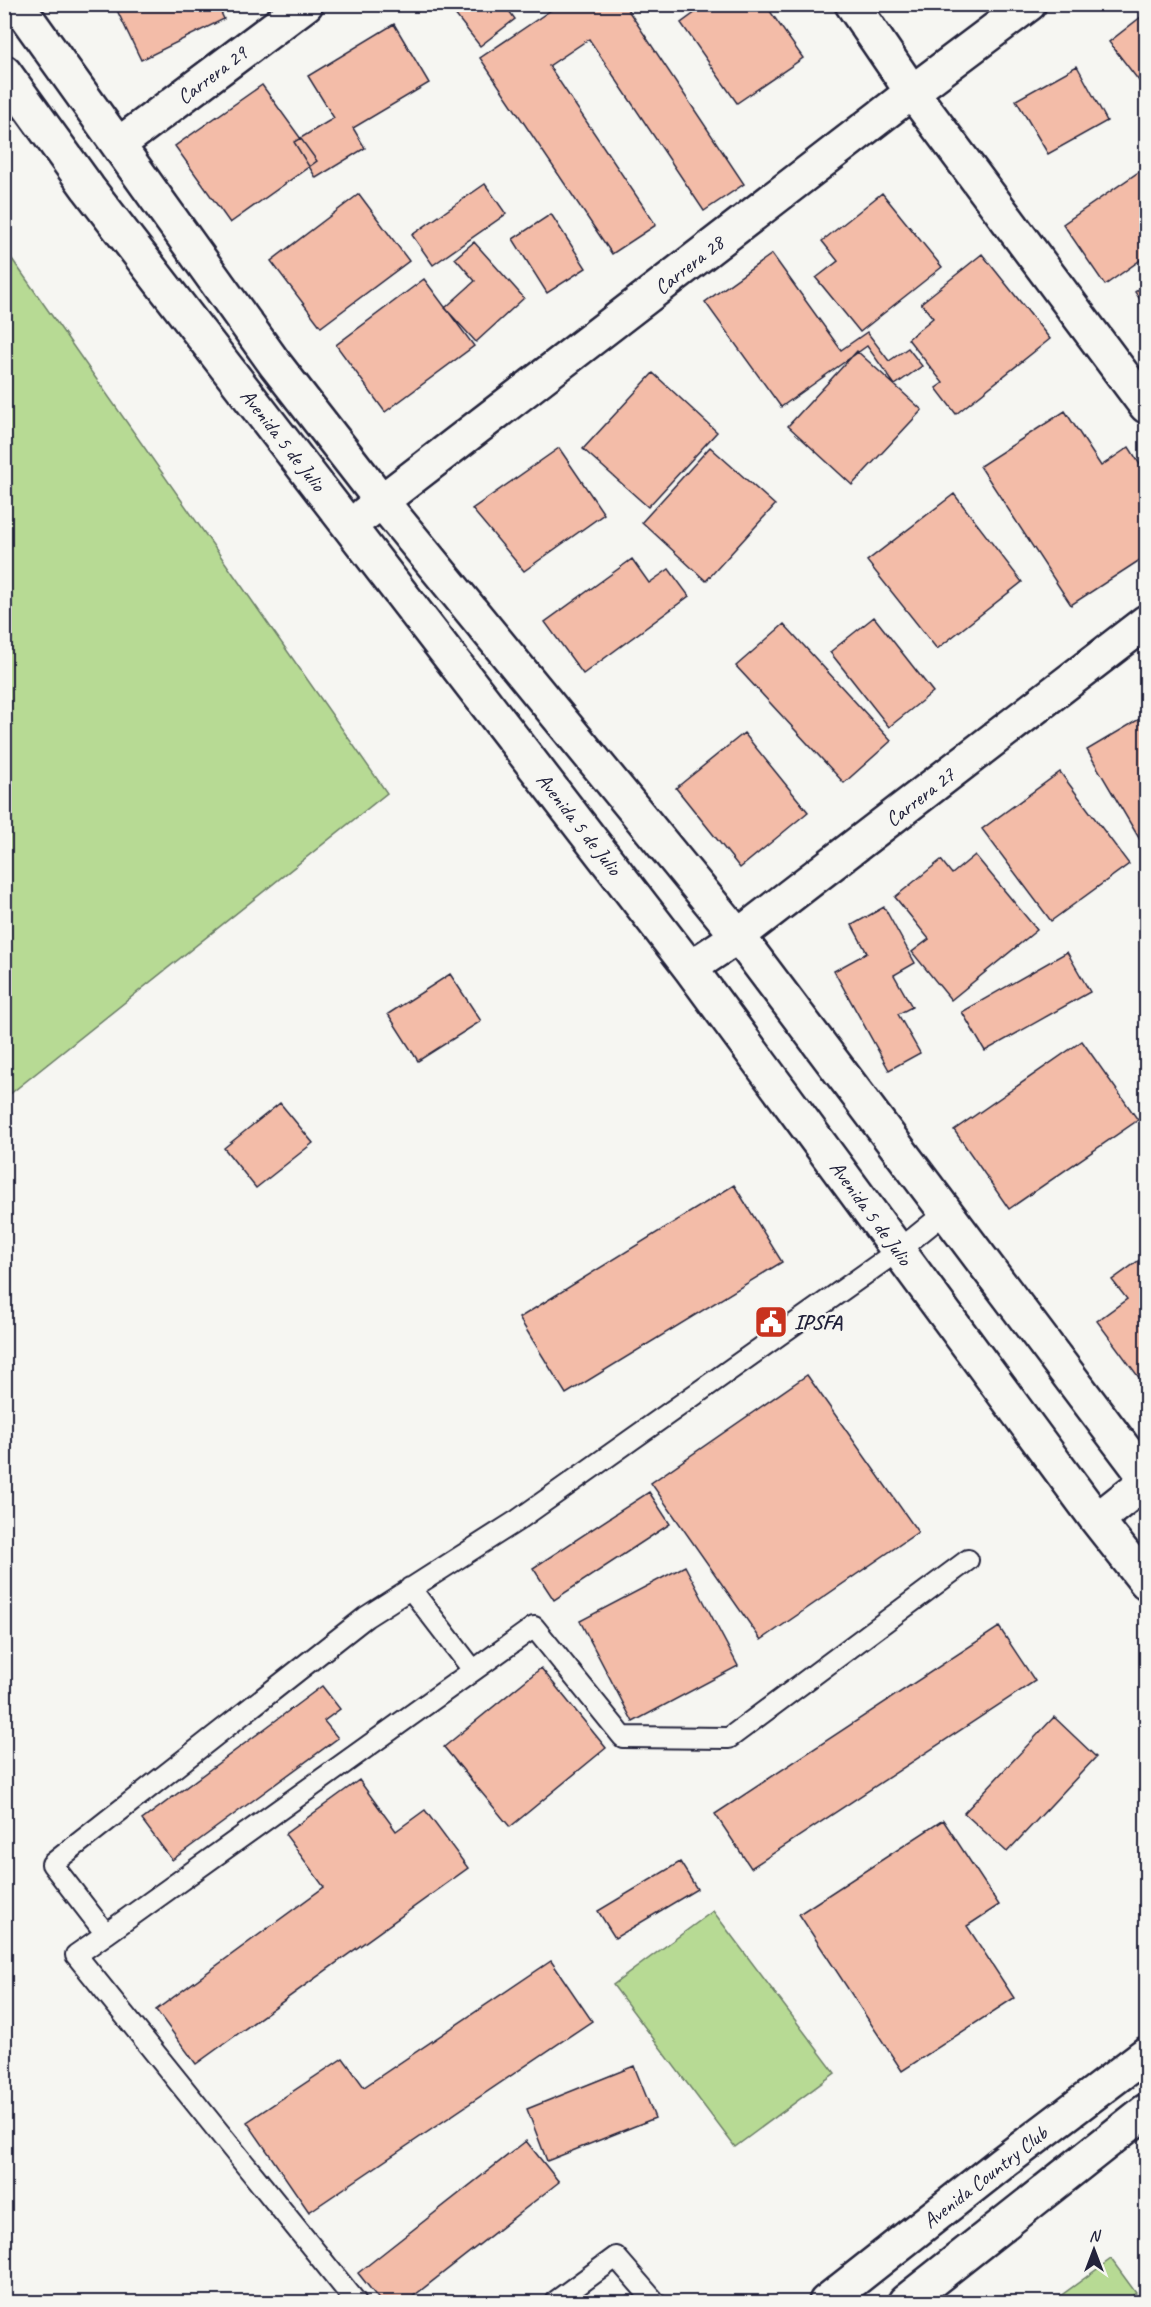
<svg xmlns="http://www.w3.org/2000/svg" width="1151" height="2307" viewBox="0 0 1151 2307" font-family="Caveat,sans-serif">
  <rect width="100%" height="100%" fill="#f6f6f2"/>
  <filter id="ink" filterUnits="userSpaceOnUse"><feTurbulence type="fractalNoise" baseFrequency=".0167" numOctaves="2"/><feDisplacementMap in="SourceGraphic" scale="12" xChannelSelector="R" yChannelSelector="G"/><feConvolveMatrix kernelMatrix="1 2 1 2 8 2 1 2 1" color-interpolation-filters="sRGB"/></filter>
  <g filter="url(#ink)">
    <path fill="#b7da94" stroke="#6c7e68" stroke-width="1.5" d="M5,249l382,544 -382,305h-1z
      M713,1911l122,162 -100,74 -122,-162z
      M1111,2259l25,34 -13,9h-71z"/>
    <path fill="#f3bca8" stroke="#22223b" stroke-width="1.5" d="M114,4h103l7,15 -83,41z
      M447,4h57l11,15 -35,27z
      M560,4h64l120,180 -40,27 -115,-172 -40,27 107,159 -44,29 -132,-196z
      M707,4h58l38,54 -66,45 -56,-80z
      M1146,13v77l-37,-48z
      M394,24l35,59 -76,45 12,20 -49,30 -22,-36 40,-24 -26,-42z
      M1077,66l30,55 -59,33 -32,-54z
      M262,85l55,76 -87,62 -55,-77z
      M1146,167v89l-41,29 -42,-61z
      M485,184l21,30 -73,51 -21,-30z
      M882,193l60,74 -82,65 -44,-54 22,-17 -16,-20z
      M359,194l50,67 -88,66 -50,-66z
      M551,214l35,54 -39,25 -34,-54z
      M474,242l50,56 -48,44 -31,-34 30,-27 -20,-23z
      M772,254l69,96 26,-18 22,29 19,-13 14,18 -27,19 -28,-39 -86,61 -76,-105z
      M982,254l68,85 -94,75 -20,-26 7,-5 -35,-44 25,-21 -12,-15z
      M424,279l50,67 -89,66 -49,-67z
      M1146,284v24l-11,-16z
      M857,351l65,59 -70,75 -64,-59z
      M653,373l64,59 -69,75 -65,-58z
      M1065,411l36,55 28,-19 17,27v82l-75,49 -91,-139z
      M710,447l65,58 -69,76 -64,-59z
      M559,448l45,66 -80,57 -52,-62z
      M954,494l68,88 -85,67 -70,-88z
      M632,559l17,24 20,-14 20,27 -106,78 -38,-52z
      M874,617l59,75 -44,35 -59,-75z
      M784,624l107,117 -47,42 -108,-117z
      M1146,715v135l-59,-100z
      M744,733l64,79 -68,56 -64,-80z
      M1060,772l69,92 -78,57 -69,-92z
      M975,855l62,75 -86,70 -39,-48 17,-13 -34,-42 46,-37 11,14z
      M884,907l31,56 -21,12 18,32 -14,7 22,39 -31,17 -55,-99 33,-18 -15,-28z
      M1067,952l23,40 -105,59 -23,-39z
      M450,974l31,47 -63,40 -30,-47z
      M1082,1041l56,79 -129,89 -55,-79z
      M280,1103l33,40 -57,45 -32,-40z
      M734,1185l48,77 -216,132 -47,-76z
      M1145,1256l1,2v116l-6,5 -43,-58 30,-22 -15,-19z
      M807,1375l111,157 -157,108 -110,-157z
      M649,1492l21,32 -116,76 -21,-32z
      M685,1566l53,100 -105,56 -53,-101z
      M999,1627l36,54 -284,187 -36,-54z
      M541,1668l65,80 -96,79 -66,-80z
      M322,1686l18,23 -16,12 14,17 -166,122 -30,-40z
      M1054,1717l42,40 -89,95 -43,-39z
      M359,1780l37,51 29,-21 43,58 -272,196 -40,-54 168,-123 -39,-53z
      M943,1820l56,85 -32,21 47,72 -112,73 -103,-157z
      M680,1862l17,27 -82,49 -17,-27z
      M551,1961l41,60 -283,191 -62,-90 96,-64 21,29z
      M634,2066l21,52 -108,43 -20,-52z
      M526,2141l33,41 -153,120h-25l-23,-29z
      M627,2295l5,7h-17z"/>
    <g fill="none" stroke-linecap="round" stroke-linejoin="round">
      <defs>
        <path id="lane" d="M946,1212l-47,38 -381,270 -152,97 -314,247 54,70 428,-307 89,110 106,1 239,-178
          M410,1588l63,82
          M106,1934l-30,21 280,347
          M555,2302l61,-45 39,45"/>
        <path id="street" d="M17,4l258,360 108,139 355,433 408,542
          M852,4l60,88 234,314
          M4,72l84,116 602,780 407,552 49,62
          M118,145l188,-141
          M365,514l547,-422 117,-88
          M690,968l48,-32 408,-314
          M1097,1520l49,-39"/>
        <path id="secondary" d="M826,2302l176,-139 144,-109
          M905,2302l241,-191"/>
      </defs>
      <use href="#lane" stroke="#22223b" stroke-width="24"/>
      <use href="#street" stroke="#22223b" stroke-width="38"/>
      <use href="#secondary" stroke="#22223b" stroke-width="38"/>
      <use href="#lane" stroke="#f6f6f2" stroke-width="20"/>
      <use href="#street" stroke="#f6f6f2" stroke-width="33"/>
      <use href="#secondary" stroke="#f6f6f2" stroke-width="33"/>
    </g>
  </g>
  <defs>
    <symbol id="civic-square" viewBox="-11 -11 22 22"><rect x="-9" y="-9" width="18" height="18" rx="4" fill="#c8321e" stroke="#f6f6f2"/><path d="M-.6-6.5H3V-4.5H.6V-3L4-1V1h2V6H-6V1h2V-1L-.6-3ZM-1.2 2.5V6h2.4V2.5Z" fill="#fff"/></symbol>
  </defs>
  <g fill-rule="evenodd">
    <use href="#civic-square" x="752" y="1303" width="38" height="38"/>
  </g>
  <g text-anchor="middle" stroke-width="6" stroke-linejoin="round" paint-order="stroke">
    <g font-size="21" fill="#22223b" stroke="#f6f6f2">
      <text transform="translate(212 75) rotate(-37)" y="7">Carrera 29</text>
      <text transform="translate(689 265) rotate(-38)" y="7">Carrera 28</text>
      <text transform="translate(283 440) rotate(52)" y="7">Avenida 5 de Julio</text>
      <text transform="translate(920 797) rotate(-38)" y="7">Carrera 27</text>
      <text transform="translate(579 824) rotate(52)" y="7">Avenida 5 de Julio</text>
      <text transform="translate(871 1213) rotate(54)" y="7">Avenida 5 de Julio</text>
      <text transform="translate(985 2177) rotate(-38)" y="7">Avenida Country Club</text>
    </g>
    <g font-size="21" font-weight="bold" fill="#22223b" stroke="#f6f6f2" text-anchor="start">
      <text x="794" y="1329">IPSFA</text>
    </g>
  </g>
  <rect width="1151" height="2307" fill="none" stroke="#f6f6f2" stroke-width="24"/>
  <rect x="12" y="12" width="1127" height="2283" fill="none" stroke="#22223b" stroke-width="2" filter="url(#ink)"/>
  <g transform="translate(1094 2250)" stroke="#f6f6f2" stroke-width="4.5" paint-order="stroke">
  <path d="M0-4.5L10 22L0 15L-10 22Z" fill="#22223b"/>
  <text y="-9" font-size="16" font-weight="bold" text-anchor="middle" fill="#22223b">N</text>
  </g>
</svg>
